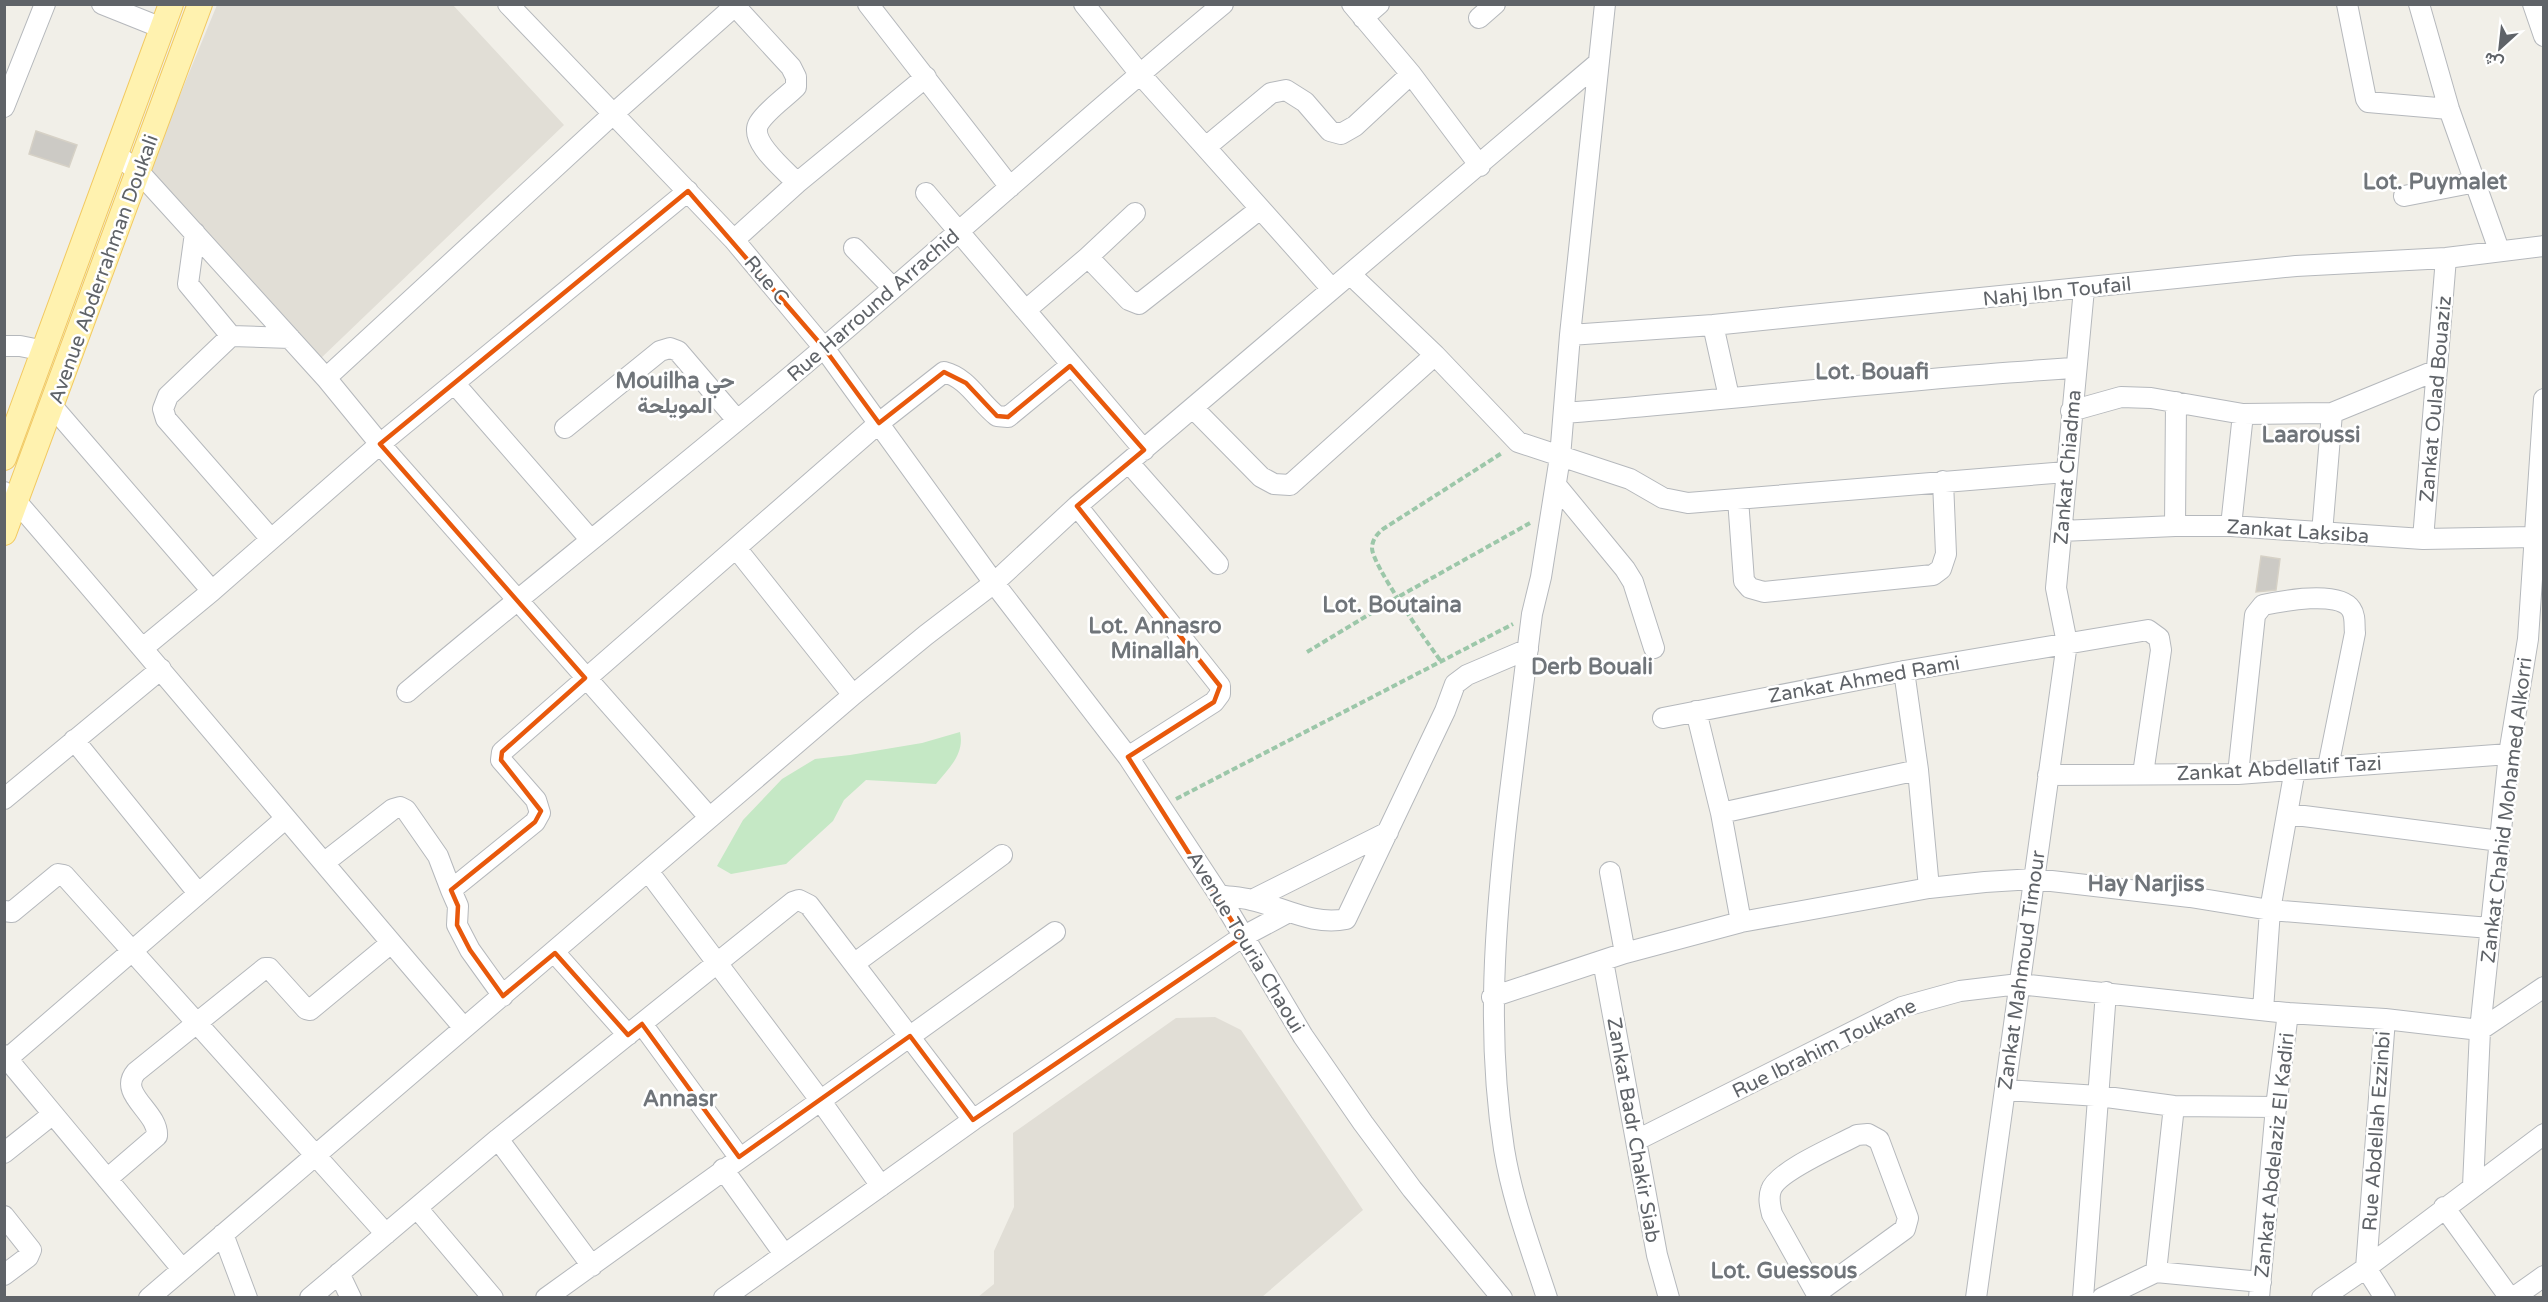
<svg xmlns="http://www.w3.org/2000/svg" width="2548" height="1302" viewBox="0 0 2548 1302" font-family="'Varela Round',Vazirmatn,sans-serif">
  <rect width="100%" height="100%" fill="#f1efe8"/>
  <path fill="#e1ded6" d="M217,5h236l111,120 -245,235 -172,-185z
    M1215,1017l26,13 122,180 -101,87h-284l16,-13v-33l20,-44 -1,-74 163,-115z"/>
  <path fill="#c5e8c5" d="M960,732c5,22 -11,36 -24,52l-70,-4 -22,20 -11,21 -47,43 -55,10 -14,-8 26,-46 39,-41 33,-20 35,-4 72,-12z"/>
  <path fill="#cccac5" stroke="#d6d1c6" stroke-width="1.5" d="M36,131l41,14 -8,22 -40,-13z
    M2261,556l19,3 -4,31 -20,2z"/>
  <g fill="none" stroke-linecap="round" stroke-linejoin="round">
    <defs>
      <path id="minor" d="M102,4l60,24
        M508,4l226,236 90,108 170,235 134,174 91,138 84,141 60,87 49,66 90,109
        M868,4l142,183
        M1084,4l56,70 192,215
        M1352,4l59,70 69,92
        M2347,4l19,95 2,3 81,7
        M2419,4l30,105 50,141
        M2533,4l11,32
        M735,6l56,61 5,10v10c-11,11 -29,23 -37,36 -11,18 26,47 38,60
        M1363,18l16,-14
        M1479,18l16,-14
        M4,107l41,-103
        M1206,147l65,-54 15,-3 19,12 25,29 11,3 14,-8 56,-52
        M117,155l22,17 187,206 54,66 329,373
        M926,193l218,257
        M2404,196l72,-14
        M195,233l-7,51 43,52 59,2
        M734,240l63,-57 129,-106
        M854,248l39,40
        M1088,257l41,43 10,4 121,-95
        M1350,274l85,81 83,87 112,37 33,19 25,5 378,-31
        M1026,310l62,-53 47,-44
        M1713,325l16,72
        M1570,335l143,-10 583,-59 150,-8 98,-12
        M231,336l-63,60 -5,13 3,10 105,120
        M4,346h16l25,5
        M326,378l286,-263 125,-111
        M454,383l136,156
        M53,407l159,184
        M1193,408l68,69 13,7 16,1 145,-130
        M2071,411l50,-14 30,1 92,16 89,-1 105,-43
        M1564,413c170,-13 340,-35 511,-45
        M565,428l95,-77 10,-3 8,3 59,69
        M1129,463l89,101
        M1556,485l69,84 8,13 21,66
        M4,492l12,9c151,174 298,352 448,527
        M1738,499l6,82 6,7 14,4 169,-17 8,-6 5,-15 -3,-73
        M1077,506l143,180v8l-6,8 -86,55
        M2175,526l1,-124
        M2231,526l12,-112
        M2061,531l114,-5h56l192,13 111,-2
        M2322,533l10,-120
        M2423,539l23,-281
        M736,548l117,147
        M143,648l69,-57 168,-147 308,-253
        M1904,671l14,99 11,118
        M407,692c138,-117 281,-228 418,-345 133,-113 263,-231 398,-343
        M1696,711l25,102 20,109
        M1663,718l241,-47 244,-41 11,8 2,12 -18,124
        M74,740l124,153
        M2238,774l17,-159 8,-10c19,-4 76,-15 88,4 5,7 3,17 4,24l-27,134
        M2048,775l190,-1 271,-20
        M4,799l157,-130
        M1721,813l197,-43
        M2288,814l212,27
        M325,862l68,-53 7,-2 6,3 32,46 13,34 84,-68 5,-9 -4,-13 -35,-40 1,-8 377,-329 65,-51c24,6 34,29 53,44l11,1 62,-51
        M648,871l172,229 61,86
        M1610,872l15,81
        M451,890l7,16 -1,19 13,25 33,46
        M1219,895c10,2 22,2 32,5 32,7 62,26 95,19l99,-208 10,-27 12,-9 61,-26
        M1252,900l136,-68
        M4,911l8,1 46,-38 6,1 322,359
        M555,953l73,82
        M1603,961l54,294 12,43
        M855,963l147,-108
        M1492,997l133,-44 116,-31 188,-34 56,-6 49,-3 156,18 80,13 220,18
        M2263,1010l7,-100 25,-141
        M2385,1019l95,11 64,-43
        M642,1024l97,133
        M4,1055l178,214
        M7,1059l278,-240
        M2005,1090l94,6 75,10 102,1
        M498,1139l94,127
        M1637,1140l265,-133 58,-16 59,-7 269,29 97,6 -19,249 19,30
        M4,1153l49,-39
        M723,1169l61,85
        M107,1179l50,-43c2,-24 -40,-42 -21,-64l129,-104h4l37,41 4,1 81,-67
        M2473,1186l7,-156 29,-276 19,-115 16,-240
        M2444,1207l66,91
        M417,1208l76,90
        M4,1216l27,34 -3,7 -24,18
        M223,1234l24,64
        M2156,1272l18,-166
        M339,1273l12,25
        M1817,1293l88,-64 3,-11 -29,-78 -11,-6 -11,1c-20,11 -80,36 -86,55 -3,8 -1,16 1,24l47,84
        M149,1298l704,-603 73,-60 68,-52 83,-77 520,-442
        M310,1298l188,-159 295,-237 6,-2 10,5 164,215
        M546,1298l509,-366
        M724,1298l249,-178 269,-183 45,-24
        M1547,1298c-16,-49 -35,-99 -43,-149 -18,-114 -9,-227 4,-341 8,-65 16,-129 24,-194l9,-37 19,-120 10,-122 35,-331
        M1976,1298l91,-655 -11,-55 28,-299
        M2083,1298l23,-306
        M2102,1298l54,-26 105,10
        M2259,1298l17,-191 12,-94
        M2322,1298l44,-30 178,-134
        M2513,1298l31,-22"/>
      <path id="major" d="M4,458l167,-454
        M4,533l196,-529"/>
    </defs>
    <use href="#minor" stroke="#b5b8bc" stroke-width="22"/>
    <use href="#major" stroke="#f2c960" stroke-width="26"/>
    <path stroke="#9cc7a9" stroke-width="4" stroke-dasharray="6 3" stroke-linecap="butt" d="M1307,652l91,-55 132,-74
      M1440,660c-13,-18 -68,-95 -68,-112 0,-8 5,-14 11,-19l119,-76
      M1176,799l337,-175"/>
    <use href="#minor" stroke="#fff" stroke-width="20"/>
    <use href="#major" stroke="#fff2af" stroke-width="24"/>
  </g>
  <path fill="none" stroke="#e8590c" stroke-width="4.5" stroke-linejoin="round" d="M688,191l136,157 55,75 65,-51 22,11 31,33 11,1 62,-51 74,84 -67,56 143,180 -6,16 -86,55 114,180 -269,183 -63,-84 -171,121 -97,-133 -14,11 -73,-82 -52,43 -33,-46 -13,-25 1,-19 -7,-16 84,-68 6,-11 -40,-51 1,-8 83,-74 -205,-234z"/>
  <g text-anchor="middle" stroke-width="5" stroke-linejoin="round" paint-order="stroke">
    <g font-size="20" fill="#5f6368" stroke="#fff">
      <text transform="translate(103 269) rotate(-70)" y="7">Avenue Abderrahman Doukali</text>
      <text transform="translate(767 280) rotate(50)" y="7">Rue C</text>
      <text transform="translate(2057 291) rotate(-6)" y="7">Nahj Ibn Toufail</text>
      <text transform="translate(873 305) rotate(-41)" y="7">Rue Harround Arrachid</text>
      <text transform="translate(2435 399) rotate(-85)" y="7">Zankat Oulad Bouaziz</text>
      <text transform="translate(2067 467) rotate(-85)" y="7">Zankat Chiadma</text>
      <text transform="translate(2298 531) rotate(4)" y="7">Zankat Laksiba</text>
      <text transform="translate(1864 679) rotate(-10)" y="7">Zankat Ahmed Rami</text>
      <text transform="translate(2279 768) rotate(-3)" y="7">Zankat Abdellatif Tazi</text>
      <text transform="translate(2506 810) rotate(-83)" y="7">Zankat Chahid Mohamed Alkorri</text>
      <text transform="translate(1246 942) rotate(59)" y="7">Avenue Touria Chaoui</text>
      <text transform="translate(2021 970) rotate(-82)" y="7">Zankat Mahmoud Timour</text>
      <text transform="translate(1824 1048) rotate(-26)" y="7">Rue Ibrahim Toukane</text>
      <text transform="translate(1634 1130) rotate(80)" y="7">Zankat Badr Chakir Siab</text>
      <text transform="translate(2376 1131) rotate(-86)" y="7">Rue Abdellah Ezzinbi</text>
      <text transform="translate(2274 1155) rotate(-84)" y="7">Zankat Abdelaziz El Kadiri</text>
    </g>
    <g font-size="22" font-weight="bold" fill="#70757a" stroke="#fff">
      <text x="2435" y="189">Lot. Puymalet</text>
      <text x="1872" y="379">Lot. Bouafi</text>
      <text x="675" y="388">Mouilha حي<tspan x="675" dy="25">المويلحة</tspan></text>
      <text x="2311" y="442">Laaroussi</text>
      <text x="1392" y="612">Lot. Boutaina</text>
      <text x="1155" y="633">Lot. Annasro<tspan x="1155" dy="25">Minallah</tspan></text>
      <text x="1592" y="674">Derb Bouali</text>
      <text x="2146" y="891">Hay Narjiss</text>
      <text x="680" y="1106">Annasr</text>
      <text x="1784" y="1278">Lot. Guessous</text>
    </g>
  </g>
  <rect width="2548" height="1302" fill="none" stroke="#5f6368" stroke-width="12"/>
  <g transform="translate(2500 48) rotate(207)" stroke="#ffffff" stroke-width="4.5" paint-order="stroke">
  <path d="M0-4.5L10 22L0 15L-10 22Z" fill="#5f6368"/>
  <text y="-9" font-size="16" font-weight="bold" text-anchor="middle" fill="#5f6368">ش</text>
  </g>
</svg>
